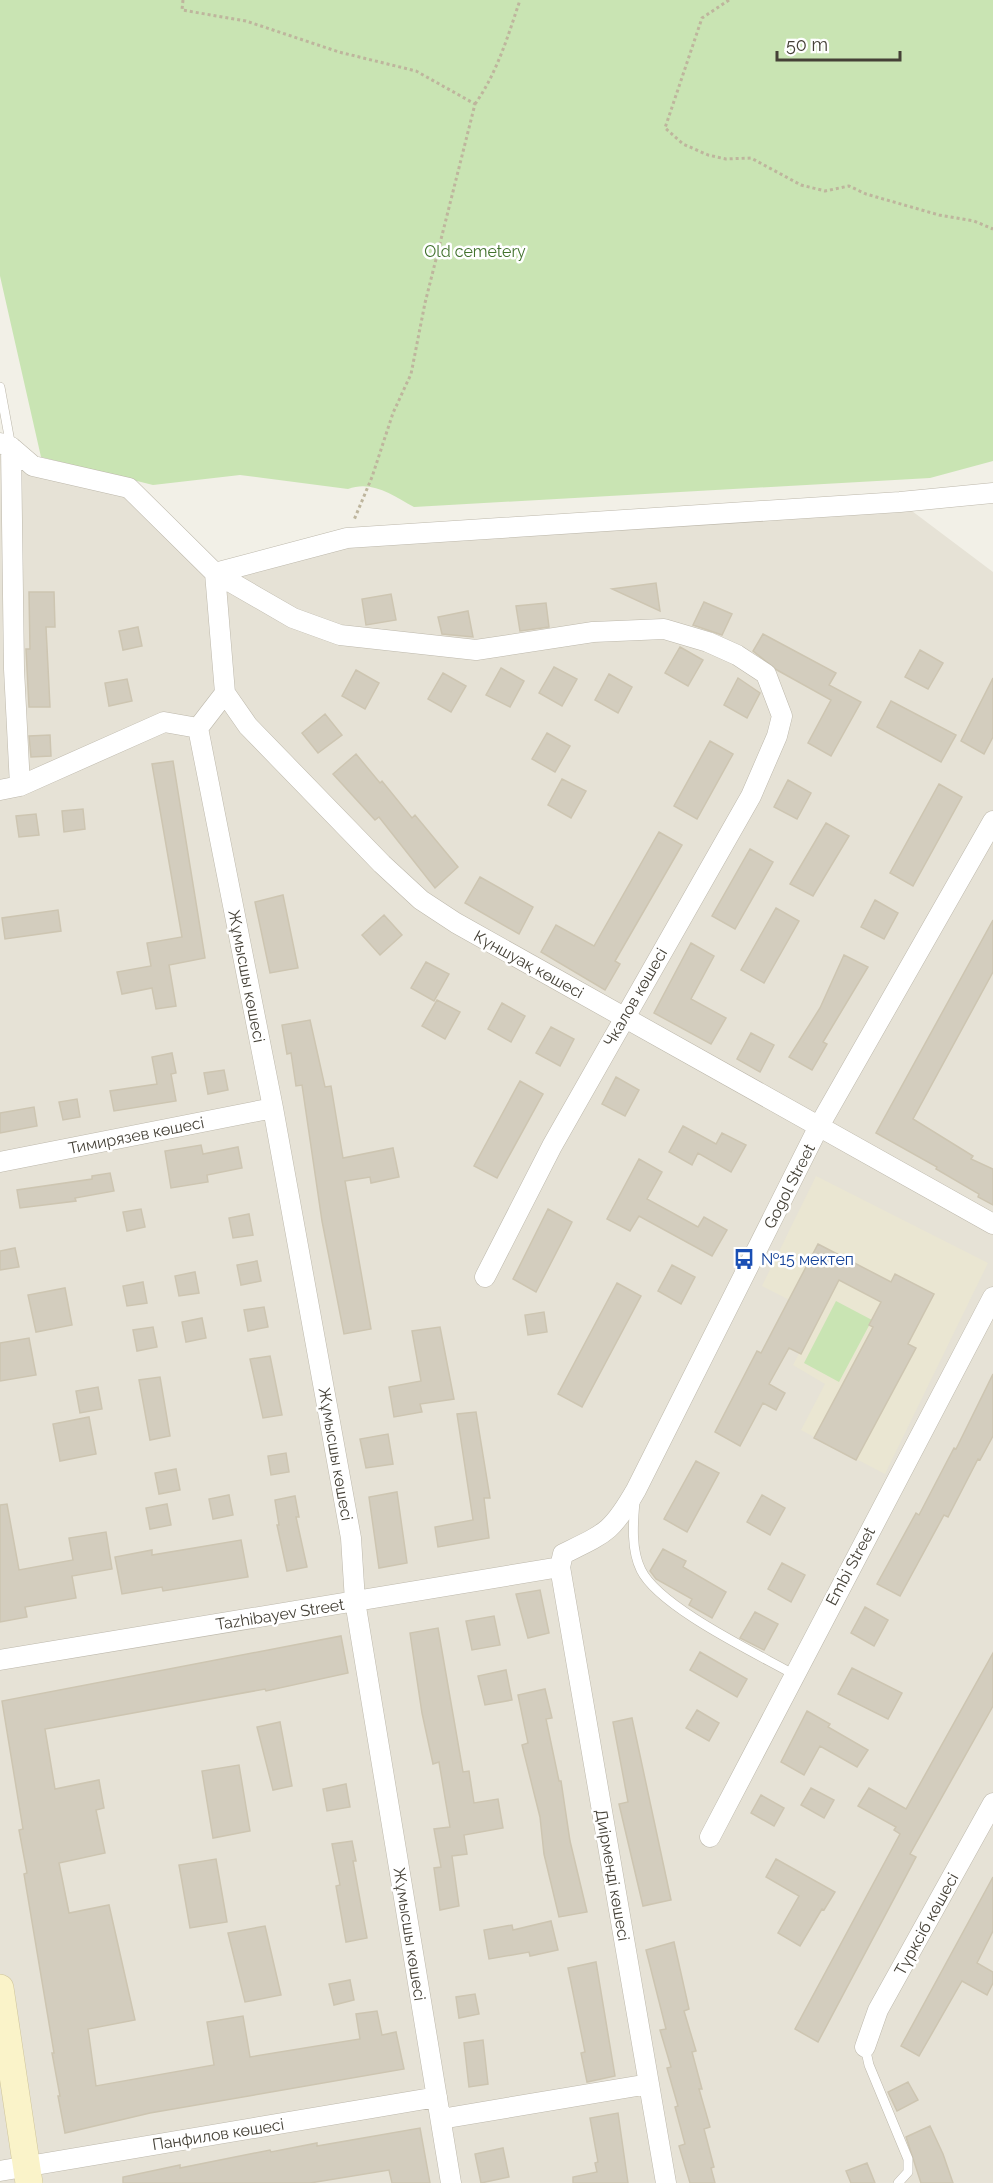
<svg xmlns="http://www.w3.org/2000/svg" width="993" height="2183" viewBox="0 0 993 2183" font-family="Raleway,sans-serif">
  <rect width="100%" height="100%" fill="#f2f0e7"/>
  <path fill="#e6e2d6" d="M0,443l34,23 95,22 86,85 132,-35 553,-36 93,70v1611h-993z"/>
  <path fill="#eae6d2" d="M816,1176l172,87 -103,211 -84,-44 24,-46 -32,-19 26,-50 -57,-29z"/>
  <path fill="#c9e4b3" d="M0,0h993v461l-63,17 -516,29c-22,-12 -42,-27 -66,-18l-108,-14 -87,10 -112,-28 -41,-181z
    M836,1301l36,19 -33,62 -35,-19z"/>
  <path fill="#d3cdbe" stroke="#cdc5b1" stroke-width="1.5" d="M656,583l4,28 -48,-22z
    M29,592h25l1,35h-9l4,80h-21l-3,-58h4z
    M391,594l5,26 -30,5 -4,-26z
    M704,602l28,12 -10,21 -29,-10z
    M546,603l3,24 -29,4 -4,-25z
    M468,611l5,26 -31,-3 -4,-17z
    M138,627l4,19 -19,4 -4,-19z
    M763,634l73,39 -7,12 32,17 -30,54 -23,-13 23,-43 -54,-30 -24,-19z
    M680,647l23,13 -15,26 -23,-13z
    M920,650l23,13 -15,26 -23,-12z
    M554,667l23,12 -15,27 -23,-13z
    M501,668l23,13 -14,26 -24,-12z
    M356,670l23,13 -14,26 -23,-13z
    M443,673l23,13 -15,26 -23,-13z
    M609,674l23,13 -14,26 -23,-13z
    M738,678l22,15 -13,25 -23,-13z
    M993,678v59l-9,17 -23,-13z
    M127,679l5,22 -23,5 -4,-23z
    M891,701l65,34 -15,27 -64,-35z
    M325,714l17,21 -24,18 -16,-20z
    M547,733l23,13 -15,26 -23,-13z
    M50,735l1,21 -20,1 -2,-21z
    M710,741l23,13 -36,65 -23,-13z
    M356,754l24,29 2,-2 30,37 3,-3 43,52 -23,21 -56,-71 -4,3 -42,-46z
    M173,761l32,197 -36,7 7,41 -20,3 -4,-21 -30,6 -5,-22 34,-6 -4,-23 35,-6 -30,-173z
    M562,779l24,12 -15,27 -23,-13z
    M788,780l23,13 -14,26 -23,-12z
    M939,784l23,13 -49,89 -23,-13z
    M83,809l2,20 -21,3 -2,-21z
    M36,814l3,21 -20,2 -3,-21z
    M826,823l23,13 -36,60 -23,-12z
    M659,832l23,13 -67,116 5,3 -15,26 -64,-38 15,-27 38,21z
    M750,849l23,13 -38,67 -23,-13z
    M480,877l53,30 -14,27 -54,-31z
    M283,895l15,73 -28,5 -15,-71z
    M875,900l23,13 -14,26 -23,-12z
    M776,908l23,13 -35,62 -23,-13z
    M58,910l3,21 -56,8 -3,-21z
    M384,915l18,20 -22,20 -18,-20z
    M993,920v52l-80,147 60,37 -2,3 22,10v36l-15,-8 1,-3 -43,-25 1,-2 -61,-34z
    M691,943l23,13 -23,43 35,19 -15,26 -57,-31z
    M844,955l24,12 -45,75 4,2 -15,26 -23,-13 31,-49z
    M426,962l23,12 -15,27 -23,-13z
    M437,1000l23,12 -15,27 -23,-13z
    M502,1003l23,13 -14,26 -23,-13z
    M310,1020l15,67 6,-1 12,72 50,-10 6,29 -28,6 -1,-6 -25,4 26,148 -27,5 -22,-113 -20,-136 -6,1 -5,-33 -4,1 -5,-29z
    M551,1027l23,12 -14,27 -24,-13z
    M751,1033l23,12 -14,27 -23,-13z
    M172,1053l4,20 -5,1 5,27 -62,10 -4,-20 47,-7 -5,-27z
    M224,1070l4,20 -20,4 -4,-21z
    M616,1077l23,13 -14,26 -23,-12z
    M520,1081l23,13 -46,84 -23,-12z
    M77,1099l3,18 -17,3 -4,-18z
    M34,1107l3,19 -37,7v-20z
    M683,1126l33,18 6,-11 24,12 -15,27 -33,-19 -6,12 -23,-13z
    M201,1145l2,9 35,-7 4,21 -35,7 1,7 -37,6 -6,-37z
    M639,1159l23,13 -15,27 51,28 6,-10 23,13 -15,26 -73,-40 -9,15 -23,-12z
    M110,1173l4,18 -39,7 1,3 -56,7 -3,-18 75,-11v-3z
    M141,1209l4,18 -18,4 -4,-19z
    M548,1209l24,13 -36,70 -23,-13z
    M249,1214l4,21 -20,3 -4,-20z
    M818,1244l73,38 4,-8 39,20 -26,50 8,4 -60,112 -42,-22 59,-111 -4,-2 12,-23 -42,-22 -38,74 -12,-6 -20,36 16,9 -9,17 -13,-7 -23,43 -25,-14 42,-81 4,2z
    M15,1248l4,19 -19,3v-19z
    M257,1261l4,20 -20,4 -4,-20z
    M672,1265l23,12 -14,27 -23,-13z
    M195,1272l4,21 -20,3 -4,-20z
    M143,1282l4,21 -20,3 -4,-20z
    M617,1283l24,13 -59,111 -24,-13z
    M65,1288l7,37 -36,7 -8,-37z
    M264,1307l4,20 -20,4 -4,-21z
    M544,1312l3,20 -19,3 -3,-20z
    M202,1318l4,20 -20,4 -4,-20z
    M153,1327l4,20 -20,4 -4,-21z
    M440,1327l14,72 -34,5 2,8 -28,5 -5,-30 32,-6 -9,-50z
    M29,1338l7,37 -36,6v-38z
    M270,1356l12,59 -19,3 -13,-59z
    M993,1374v62l-13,24 -2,-1 -30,58 -4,-2 -44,81 -23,-12 39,-71 3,2 35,-67 2,1z
    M160,1377l10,59 -20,4 -11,-60z
    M98,1387l4,22 -22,4 -4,-22z
    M476,1412l14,86h-6l5,40 -51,9 -3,-20 38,-7 -16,-106z
    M89,1417l7,37 -36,7 -7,-37z
    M388,1434l5,30 -27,4 -6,-29z
    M286,1453l3,19 -18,3 -3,-19z
    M696,1461l23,12 -32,59 -23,-13z
    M176,1469l4,21 -21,4 -4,-21z
    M397,1492l10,71 -28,5 -10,-71z
    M229,1495l4,20 -20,4 -4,-20z
    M762,1495l23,13 -15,27 -23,-13z
    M295,1496l4,21h-3l11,50 -20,4 -10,-46h2l-4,-25z
    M7,1504l12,66 54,-10 -4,-22 37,-6 6,37 -40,7 4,22 -51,9 2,10 -27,5v-117z
    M167,1504l4,21 -21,4 -4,-21z
    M241,1540l7,37 -85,14 -1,-4 -40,7 -7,-37 37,-7v5z
    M663,1549l23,12 -3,6 43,25 -14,26 -23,-13 3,-6 -36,-20 -6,-8z
    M782,1563l23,12 -14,27 -23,-13z
    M540,1590l9,43 -21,5 -12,-44z
    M865,1607l23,13 -14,26 -23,-13z
    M755,1612l23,12 -14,26 -24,-12z
    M494,1616l6,29 -28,5 -6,-29z
    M438,1628l25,144 6,-1 5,32 24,-4 5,29 -39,7 3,19 -15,2 7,50 -19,4 -6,-42 7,-1 -7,-38 16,-2 -11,-65 -6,2 -11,-51 -12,-80z
    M341,1636l7,37 -82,18 -1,-2 -220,40 10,60 44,-9 5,28 -8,2 9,43 -46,10 10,50 40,-8 26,115 -47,9 8,57 118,-21 -7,-43 36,-6 7,41 110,-18 -4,-25 21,-3 5,24 14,-3 8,37 -254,44 -85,20 -7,-37h2l-8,-43h2l-30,-179 3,-1 -8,-43 4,-1 -21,-128z
    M700,1652l47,27 -10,18 -47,-27z
    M993,1653v53l-83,148 6,3 -98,185 -23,-13 105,-195 -6,-4 2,-3 -38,-21 11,-18 37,21z
    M852,1668l50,25 -14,26 -50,-25z
    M506,1670l6,30 -27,5 -7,-29z
    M545,1689l7,29 -6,1 13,62h2l9,60 17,71 -28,5 -15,-63 -4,-37 -18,-72 6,-2 -10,-48z
    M697,1710l22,13 -10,18 -23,-13z
    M807,1711l23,13 -2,3 40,23 -11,17 -37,-21 -16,29 -23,-13z
    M632,1718l39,182 -28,6 -24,-102 9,-2 -15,-80z
    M280,1722l12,64 -19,4 -16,-63z
    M239,1765l11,66 -37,7 -11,-67z
    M346,1784l4,23 -23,4 -4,-22z
    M811,1788l23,12 -10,18 -23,-13z
    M761,1795l23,13 -10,18 -23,-13z
    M352,1841l4,20h-3l14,77 -21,4 -10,-56 4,-1 -8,-41z
    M216,1859l11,63 -37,6 -11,-63z
    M776,1859l59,33 -11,18 -2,-1 -22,37 -22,-13 21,-37 -33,-19z
    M993,1877v54l-16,32 16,9v11l-6,12 -25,-14 -43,75 -18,-10z
    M551,1921l7,29 -28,6 -1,-4 -40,7 -5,-29 28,-5 1,5z
    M265,1926l16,69 -36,7 -17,-69z
    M674,1942l15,67 -5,2 12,40 -4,1 10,37h-3l11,38 -6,2 10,38 -3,1 4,15h-25l-11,-37 6,-2 -10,-37 3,-1 -11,-38 4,-1 -11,-37 6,-1 -20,-79z
    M596,1962l19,114 -28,6 -6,-29 4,-1 -17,-84z
    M350,1980l4,20 -20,5 -5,-21z
    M475,1994l4,20 -20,4 -3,-21z
    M483,2040l5,44 -19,3 -5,-44z
    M908,2082l10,18 -21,11 -9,-19z
    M618,2113l10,70h-55v-6l24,-5 -2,-9 3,-1 -8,-44z
    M930,2126l13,28 10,29h-32l-15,-46z
    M420,2128l10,55h-38l-3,-13 -79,13h-187v-6l57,-12v3l90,-18 1,2 46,-9v3z
    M503,2148l6,29 -28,6 -6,-29z
    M867,2163l8,20h-24l-5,-12z"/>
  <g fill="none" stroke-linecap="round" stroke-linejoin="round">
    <defs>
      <path id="service" d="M0,387l11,60
        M635,1502c-2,21 -4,48 6,68 18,37 115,83 152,104
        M865,2047l4,18 39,94v13l-10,11"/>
      <path id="minor" d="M0,443l11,4 22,19 96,22 86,85 78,45 47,17 136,15 117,-18 71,-3 44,13 29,13 29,19 16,42 -5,20 -26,60 -199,350 -67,131
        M11,447l3,222 6,117
        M215,573l10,120 23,33 134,138 39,36 35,23 537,301
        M215,573l132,-35 553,-36 93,-9
        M198,728l75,380 78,430 4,63 96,582
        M198,728l27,-35
        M0,790l20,-4 144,-64 34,6
        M0,1162l273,-54
        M0,1660l560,-93
        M710,1837l283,-540
        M865,2047l13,-37 115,-207
        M441,2119l208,-35
        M0,2171l437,-74
        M666,2183l-106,-616 3,-13c43,-21 49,-22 73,-64l183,-364 174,-305"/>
      <path id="secondary" d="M0,1988l29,195"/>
    </defs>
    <use href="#service" stroke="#bdb8ab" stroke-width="10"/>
    <use href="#minor" stroke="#bdb8ab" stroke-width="21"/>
    <use href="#secondary" stroke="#cfc59a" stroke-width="28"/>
    <path stroke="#beb59d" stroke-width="3" stroke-dasharray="3 3" stroke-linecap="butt" d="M183,0l-1,10 64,11 93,31 77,19 59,33 -50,199 -14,71 -18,39 -21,64 -18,43
      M729,0l-27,18 -37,110 18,16 25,11 18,4 25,-1 50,27 24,6 24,-5 17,8 73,21 35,6 19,8
      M475,104c22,-31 33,-68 45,-104"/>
    <use href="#service" stroke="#fff" stroke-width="9"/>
    <use href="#minor" stroke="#fff" stroke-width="20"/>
    <use href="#secondary" stroke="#faf3c9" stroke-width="27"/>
  </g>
  <defs>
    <symbol id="bus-bare" viewBox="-9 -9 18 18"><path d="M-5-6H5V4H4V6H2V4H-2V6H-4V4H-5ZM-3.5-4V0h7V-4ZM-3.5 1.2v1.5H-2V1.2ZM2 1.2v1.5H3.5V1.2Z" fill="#1a4fb4" stroke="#fff" stroke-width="2.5" paint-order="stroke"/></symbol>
  </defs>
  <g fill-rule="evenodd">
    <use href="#bus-bare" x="729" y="1244" width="30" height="30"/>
  </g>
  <g text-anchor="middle" stroke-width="5" stroke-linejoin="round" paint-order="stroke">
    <g font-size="16" fill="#42722e" stroke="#fff">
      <text x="475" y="257">Old cemetery</text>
    </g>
    <g font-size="16" fill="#454137" stroke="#fff">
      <text transform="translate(529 964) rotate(29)" y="6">Күншуақ көшесі</text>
      <text transform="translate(247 976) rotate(79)" y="6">Жұмысшы көшесі</text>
      <text transform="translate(635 997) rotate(-60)" y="6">Чкалов көшесі</text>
      <text transform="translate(136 1135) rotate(-11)" y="6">Тимирязев көшесі</text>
      <text transform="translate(789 1186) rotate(-63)" y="6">Gogol Street</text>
      <text transform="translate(336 1454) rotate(80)" y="6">Жұмысшы көшесі</text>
      <text transform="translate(850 1566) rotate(-62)" y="6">Embi Street</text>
      <text transform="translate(280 1614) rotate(-9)" y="6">Tazhibayev Street</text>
      <text transform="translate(613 1875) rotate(80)" y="6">Диірменді көшесі</text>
      <text transform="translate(926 1924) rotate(-61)" y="6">Түрксіб көшесі</text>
      <text transform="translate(410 1934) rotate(81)" y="6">Жұмысшы көшесі</text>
      <text transform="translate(218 2134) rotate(-9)" y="6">Панфилов көшесі</text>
    </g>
    <g font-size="16" fill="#164399" stroke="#fff" text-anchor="start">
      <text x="761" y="1265">№15 мектеп</text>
    </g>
  </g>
  <path d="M777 51v9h123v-9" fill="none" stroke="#454137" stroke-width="3"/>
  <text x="786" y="51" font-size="18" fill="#454137" stroke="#ffffff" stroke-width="4.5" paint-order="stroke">50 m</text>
</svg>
